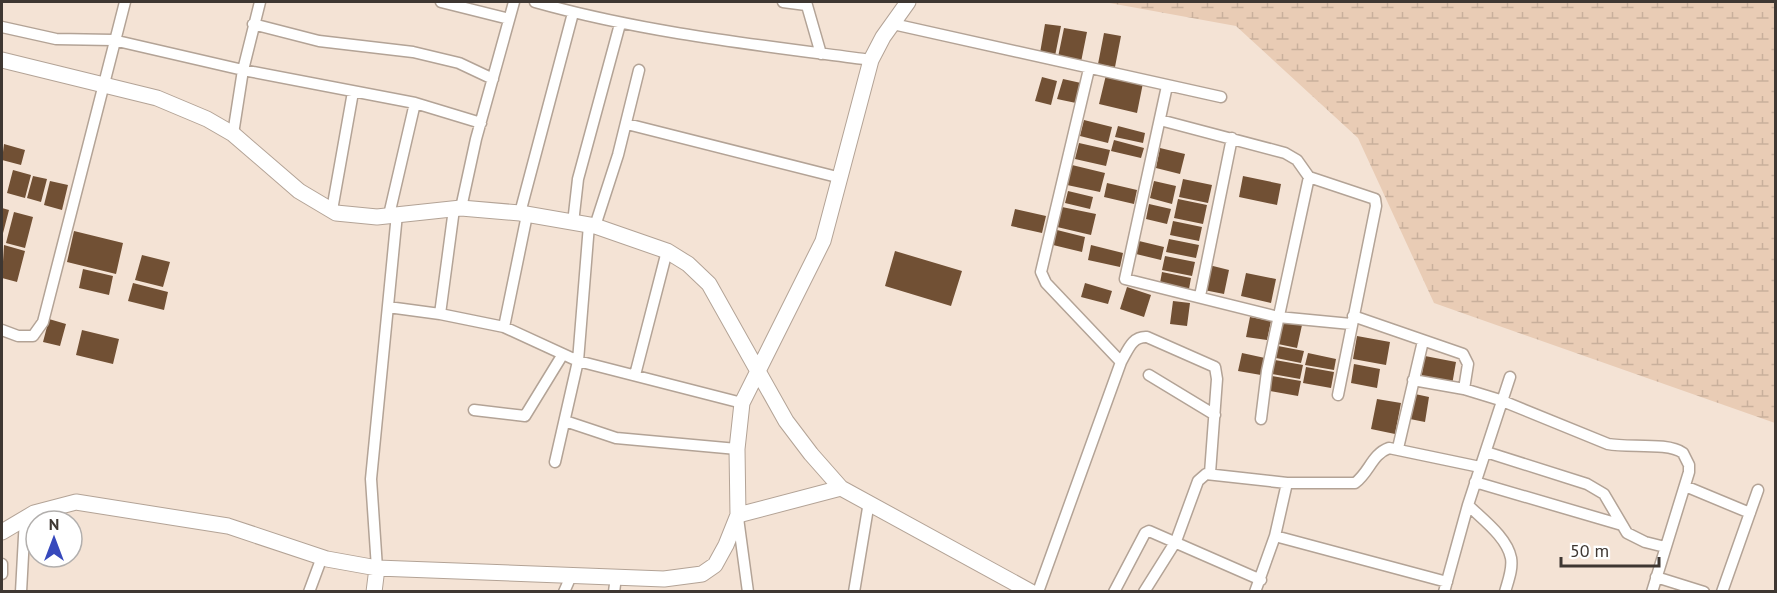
<svg xmlns="http://www.w3.org/2000/svg" width="1777" height="593" viewBox="0 0 1777 593" font-family="'PT Sans',sans-serif">
  <defs>
    <pattern id="wetland-marsh" width="20" height="14" patternUnits="userSpaceOnUse" patternTransform="scale(1.5)"><rect width="20" height="14" fill="#e9ccb5"/><path d="M1 5h8M5 5V1M11 12h8M15 12V8" fill="none" stroke="#c9b09c"/></pattern>
  </defs>
  <rect width="100%" height="100%" fill="#f4e3d5"/>
  <path fill="url(#wetland-marsh)" d="M1104,2h671v421l-341,-120 -76,-165 -122,-112z"/>
  <path fill="#715034" d="M1045,24l16,2 -6,30 -15,-3z
    M1064,28l23,4 -6,30 -23,-5z
    M1104,33l17,3 -6,31 -17,-3z
    M1106,75l37,8 -6,30 -38,-9z
    M1042,77l15,4 -6,24 -16,-4z
    M1063,79l18,4 -5,20 -19,-4z
    M1084,120l28,7 -4,16 -28,-7z
    M1118,126l27,7 -2,10 -28,-6z
    M1114,140l30,8 -3,10 -30,-7z
    M1079,143l31,7 -4,16 -31,-7z
    M4,144l21,6 -4,15 -19,-5z
    M1160,148l25,6 -5,20 -24,-6z
    M1072,165l33,8 -5,19 -33,-7z
    M13,170l18,5 -6,23 -18,-5z
    M33,176l14,3 -6,23 -14,-4z
    M1243,176l38,8 -4,21 -38,-8z
    M1183,179l29,6 -4,18 -29,-6z
    M50,181l18,4 -6,25 -18,-5z
    M1154,181l22,5 -4,18 -22,-6z
    M1107,183l30,7 -3,14 -30,-7z
    M1068,191l25,6 -3,12 -25,-6z
    M1178,199l29,6 -4,19 -29,-6z
    M1149,204l22,5 -4,15 -21,-5z
    M1062,207l34,7 -5,21 -34,-8z
    M2,208l7,2 -7,27z
    M1015,209l31,7 -4,17 -31,-7z
    M14,212l19,5 -8,31 -19,-5z
    M1173,221l29,6 -3,14 -29,-6z
    M1057,230l28,7 -3,15 -29,-7z
    M74,231l49,12 -7,31 -49,-12z
    M1169,239l30,6 -3,13 -30,-6z
    M1139,241l25,6 -3,13 -25,-6z
    M4,245l21,6 -8,31 -15,-4z
    M1091,245l32,8 -3,14 -32,-7z
    M895,251l67,20 -11,35 -66,-20z
    M142,255l28,7 -7,25 -28,-7z
    M1165,256l30,6 -3,14 -30,-6z
    M1209,265l20,5 -5,24 -20,-4z
    M83,269l30,7 -4,19 -30,-7z
    M1162,272l29,6 -2,11 -29,-6z
    M1246,273l30,6 -5,24 -30,-7z
    M133,283l35,9 -4,18 -36,-9z
    M1085,283l27,8 -4,13 -27,-7z
    M1127,287l24,8 -7,22 -24,-8z
    M1173,301l17,2 -3,23 -17,-2z
    M1250,317l21,4 -4,19 -21,-3z
    M49,319l17,5 -6,22 -17,-4z
    M1283,322l19,3 -5,23 -19,-4z
    M82,330l37,9 -6,25 -37,-9z
    M1357,336l33,6 -4,23 -33,-6z
    M1278,346l26,5 -3,12 -25,-5z
    M1242,353l23,5 -4,17 -23,-4z
    M1308,353l28,6 -2,11 -29,-5z
    M1425,356l31,6 -4,23 -31,-6z
    M1275,360l28,5 -3,14 -28,-5z
    M1354,364l26,5 -3,19 -26,-5z
    M1306,367l28,5 -3,16 -28,-5z
    M1272,376l29,5 -3,15 -28,-5z
    M1415,394l14,3 -4,25 -15,-3z
    M1377,399l24,4 -6,31 -24,-5z"/>
  <g fill="none" stroke-linecap="round" stroke-linejoin="round">
    <defs>
      <path id="street" d="M441,2l68,17
        M535,2c110,31 223,43 336,58
        M783,2l23,3
        M806,2l15,52
        M253,24l66,17 94,11 46,11 34,16
        M893,24l328,73
        M2,27l54,12 57,1 130,30 172,33 66,20
        M1167,86l-42,193 153,38 73,7
        M1160,120l125,33 12,7 12,17 66,22 1,7 -38,189
        M627,124l214,54
        M233,134l10,-64 17,-68
        M461,208l15,-69 38,-137
        M332,210l21,-118
        M520,213l53,-200
        M389,215l26,-112
        M573,223l5,-44 42,-155
        M595,226l23,-71 21,-85
        M1200,296l32,-158
        M388,307l52,7 64,13 74,34 164,42
        M440,314l14,-105
        M1353,316l110,38 5,10 -4,25
        M504,327l23,-112
        M2,330l16,6h15l10,-14 82,-320
        M1121,362c7,-12 11,-26 26,-25l68,30 2,12 -7,94
        M635,375l32,-124
        M1149,375l66,40
        M1413,380l51,9 36,11 108,44c20,4 60,-2 75,9l6,12v7l-37,120
        M474,410l51,6 38,-62
        M1261,419l6,-48 42,-194
        M565,421l51,17 121,11
        M1398,448l25,-107
        M1486,452l101,32 17,10 23,39 18,9 20,5
        M555,462l23,-101 11,-136
        M1475,482l147,43
        M1685,486l65,27
        M1468,505c14,14 39,32 43,53 2,11 -3,23 -6,34
        M738,518l10,74
        M1275,536l172,46
        M2,564v10
        M377,568l-6,-89 26,-265
        M1656,577l48,15
        M21,592l4,-74
        M309,592l13,-35
        M564,592l7,-16
        M614,592l2,-15
        M854,592l15,-90
        M1038,592l83,-230 -75,-79 -5,-11 48,-203
        M1114,592l31,-59 4,-2 112,49
        M1144,592l32,-51 22,-60 8,-7 81,9h68c14,-10 17,-29 34,-35l91,19
        M1255,592l20,-56 12,-53
        M1444,592l24,-87 42,-128
        M1722,592l36,-102"/>
      <path id="secondary" d="M2,60l155,38 50,21 26,15 66,57 37,22 41,4 84,-9 59,5 75,13 72,25 21,13 21,20 77,137 25,33 30,34 190,104
        M738,515l103,-27
        M2,532l32,-19 42,-11 152,24 99,33 50,9 287,11 38,-5 13,-9 11,-20 12,-30 -1,-66 5,-46 81,-162 48,-181 12,-23 25,-35
        M374,592l3,-24"/>
    </defs>
    <use href="#street" stroke="#b3a396" stroke-width="13"/>
    <use href="#secondary" stroke="#b3a396" stroke-width="17"/>
    <use href="#street" stroke="#fff" stroke-width="10"/>
    <use href="#secondary" stroke="#fff" stroke-width="15"/>
  </g>
  <rect width="1777" height="593" fill="none" stroke="#3e3732" stroke-width="6"/>
  <g transform="translate(54 539)"><circle r="28" fill="#ffffff" stroke="#b2afad" stroke-width="1.5"/>
  <path d="M0-4.5L10 22L0 15L-10 22Z" fill="#3749bc"/>
  <text y="-9" font-size="16" font-weight="bold" text-anchor="middle" fill="#3e3732">N</text>
  </g>
  <path d="M1561 557v9h98v-9" fill="none" stroke="#3e3732" stroke-width="3"/>
  <text x="1570" y="557" font-size="18" fill="#3e3732" stroke="#ffffff" stroke-width="4.5" paint-order="stroke">50 m</text>
</svg>
